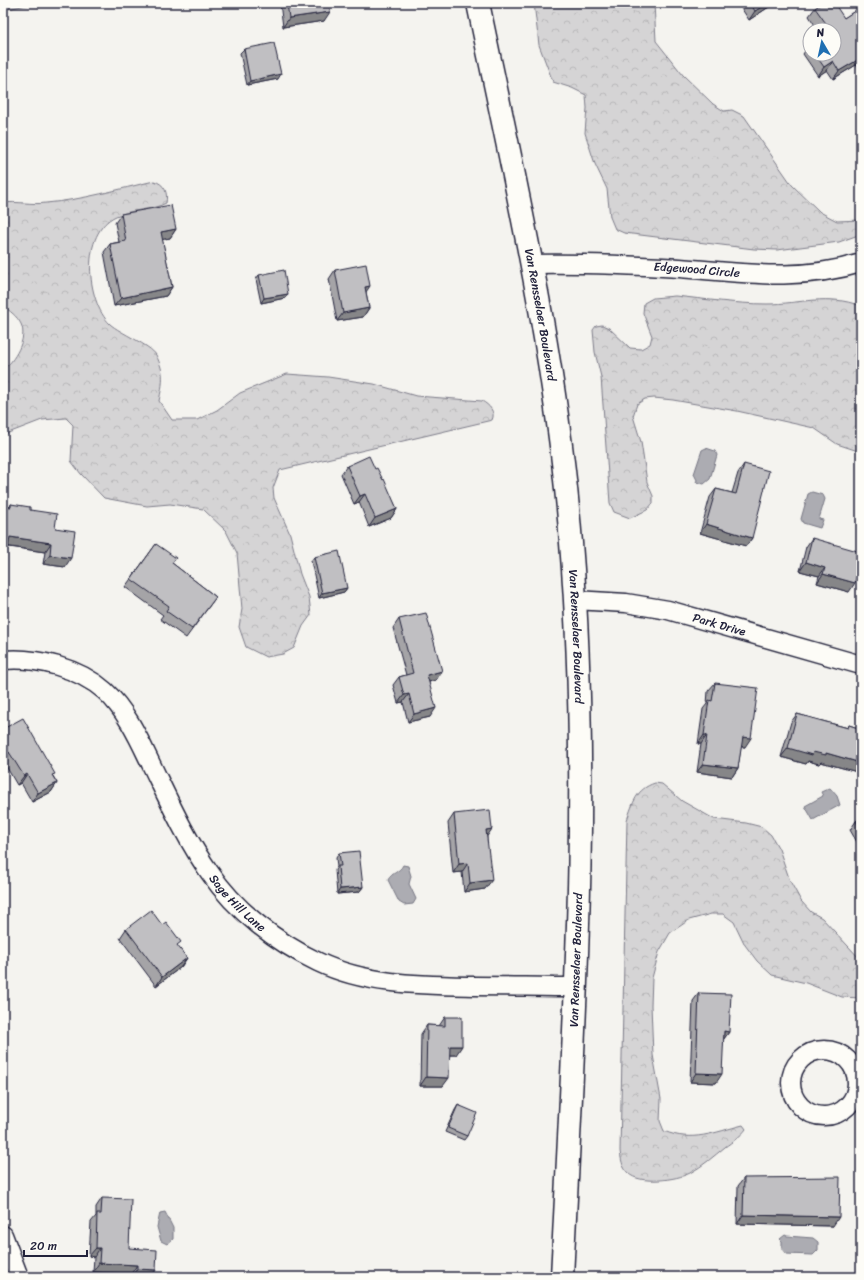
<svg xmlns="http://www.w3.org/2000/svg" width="864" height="1280" viewBox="0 0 864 1280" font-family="Sriracha,sans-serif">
  <defs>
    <pattern id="forest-crowns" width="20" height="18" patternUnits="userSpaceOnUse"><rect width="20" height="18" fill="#d5d4d5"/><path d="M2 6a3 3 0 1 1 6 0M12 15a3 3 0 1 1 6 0" fill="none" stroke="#b7b6b8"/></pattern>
  </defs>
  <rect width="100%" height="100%" fill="#f4f3ef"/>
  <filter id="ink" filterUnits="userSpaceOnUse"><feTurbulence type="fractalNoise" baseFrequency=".025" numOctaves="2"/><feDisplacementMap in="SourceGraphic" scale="8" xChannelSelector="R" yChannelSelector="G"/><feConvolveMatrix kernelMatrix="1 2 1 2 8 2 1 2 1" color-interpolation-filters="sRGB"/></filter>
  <g filter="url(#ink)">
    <path fill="url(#forest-crowns)" stroke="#7c7b88" d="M3,3h33l-33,7z
      M534,3h120l2,38 27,34 30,29 11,7 8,-1 12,6 48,69 28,27 17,9 24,-1v14l-22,8 -62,8 -23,-1 -130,-16 -9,-4 -5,-12 -3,-28 -12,-25 -10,-31 2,-25 -1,-13 -14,-7 -19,-6 -14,-37z
      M154,181c11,3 14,12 12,22 -15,8 -34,6 -50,13 -36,16 -30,85 -6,108 10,9 40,21 46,31 9,18 7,27 3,46l13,19h25l20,-10 23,-17 47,-19 41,3 46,7 42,12 66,5c7,4 14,11 10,19l-212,50 -7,18 1,10 16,36 10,40 9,23 2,18 -8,11 -9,22 -11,6 -17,3 -20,-10 -7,-20 3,-18 -5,-56 -11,-22 -23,-22 -33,-5 -23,2 -43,-8 -23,-24 -10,-13 2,-36 -7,-7 -24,2 -39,15v-65c11,-9 25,-31 18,-46 -4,-8 -11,-13 -18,-18v-103c14,-2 29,2 43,0 36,-3 73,-14 108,-22z
      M675,296c30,3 61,8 92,8 34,0 60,-11 94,2v146l-24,-8 -23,-16 -77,-17 -64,-11 -19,-2 -9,1 -8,5 -4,12 8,26 6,40 6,14v7l-6,7 -17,8 -16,-6 -4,-9 -9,-126 -6,-25 -2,-22 3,-4 6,-1 7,3 21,20 11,1 9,-5 2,-8 -9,-23 1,-10 9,-5z
      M655,783l7,1 20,17 32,18 32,4 16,4 9,8 8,14 11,32 11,20 10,11 11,6 39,42v38l-19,-1 -36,-14 -34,-8 -15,-14 -12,-16 -11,-23 -11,-8h-12l-22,6 -19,13 -11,19 -7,26 -1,27 2,50 8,44 -1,22 4,10c28,12 51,1 79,-6l3,4c-5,7 -14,13 -21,18 -11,9 -22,19 -35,26 -13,7 -51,12 -62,0 -6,-6 -7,-14 -8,-22l7,-331c6,-17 9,-31 28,-37z"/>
    <path fill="#acacb2" stroke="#757582" d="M706,448l9,3 2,4 -7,24 -6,5 -8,-2 1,-2 -3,-6 8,-24z
      M812,492l11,3 2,4 -6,20 4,1 -3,8 -17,-5 -2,-4 7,-25z
      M830,788l7,8 3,9 -27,15 -8,-14 18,-10 -2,-4z
      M403,865l5,1 3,10 -2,8 7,15 -3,5 -9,1 -5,-3 -11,-22c3,-7 12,-8 15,-15z
      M165,1212l8,16v11l-6,5 -6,-3 -4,-14 3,-14z
      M785,1235l2,1 26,2 5,4v8l-5,5 -27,-1 -4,-5v-8l-2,-2z"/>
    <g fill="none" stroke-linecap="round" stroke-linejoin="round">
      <defs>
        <g id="street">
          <path id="s1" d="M531,264c50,-1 99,1 149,4 64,5 118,14 181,-5"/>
          <path id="s2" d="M575,600l51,3 42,7 193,55"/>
          <path id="s3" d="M3,660c34,-3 76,8 102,31 21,19 34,48 46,73 18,37 35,75 59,109 26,38 66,69 108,89 48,23 103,23 156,24 34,0 68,1 102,1"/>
          <circle cx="824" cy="1083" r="33"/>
          <path d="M3,1235l16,42"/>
        </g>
        <g id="secondary">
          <path id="s4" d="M478,3c37,179 79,357 93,540 20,244 3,489 -9,734"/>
        </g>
      </defs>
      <use href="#street" stroke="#22223b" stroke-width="21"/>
      <use href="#secondary" stroke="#22223b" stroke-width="25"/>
      <use href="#street" stroke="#fdfcf7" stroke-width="18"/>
      <use href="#secondary" stroke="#fdfcf7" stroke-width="22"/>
    </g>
    <path fill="#a5a4a7" stroke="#22223b" d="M280,3h50l-6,18 -41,6z
      M738,3h37l-26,17z
      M861,7v63h-1l-4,-5 -23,14 -6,-9 -9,6 -15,-22 7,-10v10h24v-24h-16l-9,-14 6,-8 29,10z
      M244,49l34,30 -31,6 -7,-32z
      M121,214l55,15 -6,9 -8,1 10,48 -6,9 -52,10 -10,-54 6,-8 9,-2 -4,-19z
      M335,270l31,22 3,16 -6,9 -26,4 -8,-42z
      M259,275l26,23 -24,5 -5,-24z
      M744,464l8,74 -6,8 -46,-13 10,-36 6,-8 16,4 6,-20z
      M347,466l28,3 8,11 14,29 -6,9 -22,9 -10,-25 -5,2 -13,-30z
      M11,504l19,6 25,18 10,39 -22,-3 2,-12 -36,-5 -1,1 -5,8v-50l7,1z
      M812,538l37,54 -32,-9 2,-7 -19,-5 6,-24z
      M156,544l16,19 44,34 -30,41 -26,-19 3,-4 -38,-28z
      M314,557l33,31 -3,4 -25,6 -8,-37z
      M399,619l43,52 -6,9 -7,2 1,35 -22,5 -5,-20 -5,1 -5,-18 6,-8 7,-2 -13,-47z
      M715,683l30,64h-4l-3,21 -6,9 -35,-5 4,-28h-3l5,-35 4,-5 1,-13z
      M797,714l51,14 1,-3 12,4v44l-40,-11 -2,2 -11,-3 -2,3 -25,-7 10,-35z
      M3,729l50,47 4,7 -6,9 -19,10 -11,-19 -4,2 -14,-24z
      M454,814l33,23 -2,52 -21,3 -2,-20 -9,1 -5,-50z
      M861,818v31l-11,-19 6,-9z
      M339,853l24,34 -4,5 -22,2 -2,-24 2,-3 -1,-9z
      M126,929l52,18 9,11 -6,9 -25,19 -36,-48z
      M699,993l30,39 -6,8 -7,43 -26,-1 3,-81z
      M445,1017l11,38h-7l-6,31h-23l1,-52 6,-9 12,1z
      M458,1105l9,31 -3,4 -19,-8 10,-22z
      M744,1178l89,48 -96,-2 1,-38z
      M102,1198l27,50 27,22 -5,7h-20v-3l-38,-2 1,-15 -5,-1 2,-34 5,-6v-9z"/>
    <path fill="#868688" stroke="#22223b" d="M768,3h7l-26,17 6,-9z
      M330,12l-6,9 -41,6 6,-9z
      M861,58v1l-5,6 -23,14 6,-8z
      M833,61l-6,9 -9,6 6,-9z
      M281,74l-3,5 -31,6 3,-4z
      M176,229l-6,9 -15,3 6,-9z
      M370,286l-6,9 1,-8z
      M172,287l-6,9 -52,10 7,-8z
      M288,294l-3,4 -24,5 3,-5z
      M369,308l-6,9 -26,4 6,-8z
      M365,494l-6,8 -5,2 6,-8z
      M397,509l-6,9 -22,9 6,-9z
      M706,524l46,14 -6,8 -46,-13z
      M10,537l41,6 -6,9 -41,-6z
      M3,548h5l-5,8z
      M50,555l21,3 -6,9 -22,-3z
      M806,562l19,6 -6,8 -19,-5z
      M823,574l32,9 -6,9 -32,-9z
      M347,588l-3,4 -25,6 3,-5z
      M442,671l-6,9 -15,4 6,-9z
      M409,694l-6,8 -5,1 6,-8z
      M436,708l-6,9 -22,5 6,-8z
      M704,735h3l-6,9h-3z
      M743,737l8,1 -6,9 -9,-1z
      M788,748l38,5 35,10v10l-40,-11 -2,2 -11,-3 -2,3 -25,-7z
      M9,752l-6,9v-5l1,-1z
      M703,764l35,4 -6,9 -35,-5z
      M27,774l-6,9 -4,2 7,-9z
      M57,783l-6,9 -19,10 6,-9z
      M492,829l-6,9v-8z
      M468,863l-6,9 -9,1 6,-9z
      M492,880l-7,9 -21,3 6,-9z
      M363,887l-4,5 -22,2 3,-5z
      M187,958l-6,9 -25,19 6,-9z
      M724,1031l5,1 -6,8z
      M450,1046h12l-6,9h-13z
      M696,1073l26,1 -6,9 -26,-1z
      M426,1077l23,1 -6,8h-23z
      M743,1215l96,2 -6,9 -96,-2z
      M96,1248h4l-6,9 -5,-1z
      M99,1263l38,2 -6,9 -38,-2z
      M137,1269l19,1 -5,7h-20z"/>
    <path fill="#c0bfc2" stroke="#22223b" d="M287,3h42l1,9 -41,6z
      M750,3h18l-13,8z
      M822,3h12l10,15 17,-11v51l-22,13 -6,-10 -9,6 -9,-13h19v-24h-6l2,-1 -15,-21z
      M274,43l7,31 -31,7 -6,-32z
      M171,205l5,24 -15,3 11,55 -51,11 -11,-54 16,-3 -5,-27z
      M366,264l4,22 -5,1 4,21 -26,5 -8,-43z
      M284,270l4,24 -24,4 -5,-23z
      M369,456l6,13 2,-1 6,12 1,-1 13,30 -22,9 -10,-24 -5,2 -13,-30z
      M744,464l25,7 -17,67 -46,-14 10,-35 20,5z
      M11,504l19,3v3l27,4 -2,14 20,3 -4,27 -21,-3 1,-12 -41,-6 -2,11h-5v-42l8,1z
      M812,538l49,14v9l-6,22 -32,-9 2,-6 -19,-6z
      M156,544l20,14 -4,5 44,34 -24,32 -26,-18 3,-5 -38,-27z
      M339,551l8,37 -25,5 -8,-36z
      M426,613l16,58 -15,4 9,33 -22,6 -5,-20 -5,1 -5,-18 14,-4 -14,-54z
      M715,683l43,5 -7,50 -8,-1 -5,31 -35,-4 4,-29h-3l5,-35 3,1z
      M797,714l51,14 1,-3 12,4v34l-35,-10v2l-13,-3 -1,3 -24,-7z
      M23,718l32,56 -3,1 5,8 -19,10 -11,-19 -3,2 -15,-24 -5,3 -1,-2v-24z
      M490,810l2,19 -6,1 6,50 -22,3 -2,-20 -9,1 -5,-50z
      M861,818v12l-5,-9z
      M359,851l4,36 -23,2 -2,-23h3l-2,-13z
      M151,910l11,15 4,-3 15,20 -4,3 10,13 -25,19 -36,-48z
      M699,993l32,1 -2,38 -5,-1 -2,43 -26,-1z
      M445,1017h17v29h-12l-1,32 -23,-1 1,-52 18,1z
      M458,1105l19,8 -10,23 -19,-8z
      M840,1177l-1,40 -96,-2 1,-37z
      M102,1198l29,1 -2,49 28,2 -1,20 -19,-1v-4l-38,-2 1,-15h-4l1,-34h4z"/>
  </g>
  <g text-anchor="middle" stroke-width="3.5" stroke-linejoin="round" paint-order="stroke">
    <g font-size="12" fill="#22223b" stroke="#fdfcf7">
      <text dy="4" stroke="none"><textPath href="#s1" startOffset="166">Edgewood Circle</textPath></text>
      <text dy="4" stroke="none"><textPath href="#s4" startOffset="318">Van Rensselaer Boulevard</textPath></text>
      <text dy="4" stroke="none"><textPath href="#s2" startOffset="147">Park Drive</textPath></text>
      <text dy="4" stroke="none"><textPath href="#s4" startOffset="642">Van Rensselaer Boulevard</textPath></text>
      <text dy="4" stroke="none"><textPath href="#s3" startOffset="361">Sage Hill Lane</textPath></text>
      <text transform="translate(576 960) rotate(-88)" y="4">Van Rensselaer Boulevard</text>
    </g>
  </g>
  <rect width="864" height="1280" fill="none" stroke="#fdfcf7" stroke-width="16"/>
  <rect x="8" y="8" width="848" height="1264" fill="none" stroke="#22223b" stroke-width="1.5" filter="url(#ink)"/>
  <g transform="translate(822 42) rotate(351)"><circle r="19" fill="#fdfcf7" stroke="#a5a5ac"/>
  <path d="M0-3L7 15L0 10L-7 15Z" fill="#1f6fb2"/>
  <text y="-6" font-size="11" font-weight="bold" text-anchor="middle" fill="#22223b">N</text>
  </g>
  <path d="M24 1250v6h63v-6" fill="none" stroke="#22223b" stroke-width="2"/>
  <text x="30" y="1250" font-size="12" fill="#22223b" stroke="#fdfcf7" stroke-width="3" paint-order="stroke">20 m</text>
</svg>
